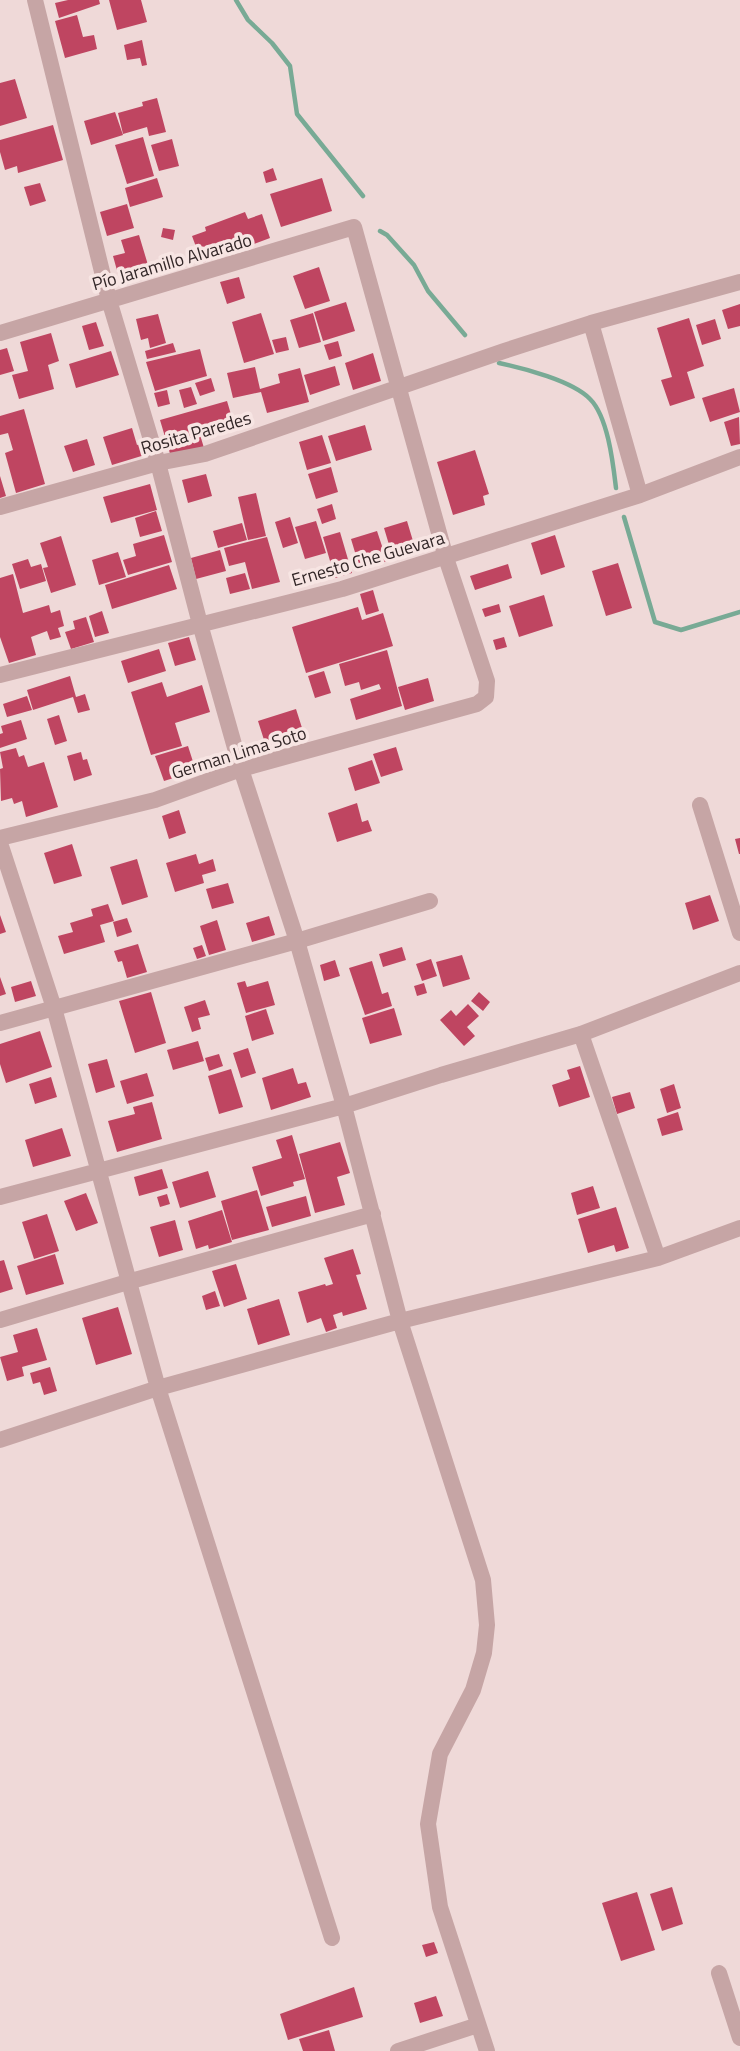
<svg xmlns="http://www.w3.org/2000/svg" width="740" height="2051" viewBox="0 0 740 2051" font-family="'Titillium Web',sans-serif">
  <rect width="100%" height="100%" fill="#efd9d8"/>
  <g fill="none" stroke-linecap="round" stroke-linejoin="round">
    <path stroke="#78aa95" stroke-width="4.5" d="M236,0l12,20 24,23 18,23 7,48 66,82
      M380,231l7,4 27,30 14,26 37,44
      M499,363c24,5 74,18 91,36 18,18 23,64 26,89
      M624,517l31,105 26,8 59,-18"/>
  </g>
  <path fill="#bf4561" d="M68,0h31l1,4 -41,14 -4,-15z
    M109,0h32l6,22 -30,8z
    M77,15l6,22 11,-2 3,14 -32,9 -10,-37z
    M142,40l5,25 -5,1 -2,-8 -13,2 -3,-15z
    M15,79l12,39 -27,8v-43z
    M157,98l9,34 -17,4 -2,-9 -24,7 -5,-21 25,-7 -1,-4z
    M115,112l8,23 -32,10 -7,-24z
    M53,125l10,35 -45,13 -1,-7 -12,4 -5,-18v-12z
    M143,137l11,39 -27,8 -12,-39z
    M172,139l7,27 -20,5 -8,-26z
    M273,168l4,12 -11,3 -3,-11z
    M157,178l6,19 -33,10 -5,-19z
    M322,178l10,33 -51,16 -11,-33z
    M40,183l6,18 -16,5 -6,-19z
    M127,204l7,24 -27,8 -7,-24z
    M245,212l3,7 14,-5 8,24 -68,25 -10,-27 14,-5 -1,-4z
    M163,228l12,2 -2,10 -12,-3z
    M139,235l9,30 -30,9 -5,-18 12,-3 -4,-13z
    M319,267l11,34 -25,8 -12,-33z
    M239,277l6,21 -18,6 -7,-22z
    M346,302l9,29 -32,10 -9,-29z
    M740,304v22l-12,3 -6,-19z
    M261,313l13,41 -30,9 -12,-41z
    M313,313l8,29 -22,6 -9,-28z
    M158,314l8,29 -16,5 -2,-10 -7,2 -5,-21z
    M689,318l15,48 -17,6 8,26 -25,8 -9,-26 11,-3 -15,-49z
    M715,319l6,20 -19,6 -6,-20z
    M96,322l8,24 -15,4 -7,-24z
    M51,333l8,28 -11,4 6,24 -35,10 -7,-24 16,-4 -8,-29z
    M286,337l3,13 -13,3 -4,-13z
    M338,341l4,15 -13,4 -5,-15z
    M173,343l3,9 -29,7 -2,-8z
    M7,348l7,23 -14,4v-25z
    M200,349l7,27 -52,15 -9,-29z
    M111,351l8,24 -43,13 -7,-24z
    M373,353l8,28 -28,9 -8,-27z
    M335,366l5,19 -30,10 -6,-20z
    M255,367l5,22 20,-6 -2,-9 22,-6 9,34 -42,11 -6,-21 -28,6 -6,-25z
    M211,378l4,13 -15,5 -5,-13z
    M191,387l6,17 -13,4 -5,-18z
    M734,388l6,24 -30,10 -8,-24z
    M167,390l3,14 -12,3 -4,-14z
    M227,401l8,27 -34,10 3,10 -33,9 -11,-37z
    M24,409l21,75 -29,9 -11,-40 8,-3 -5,-17 -8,2v-19z
    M739,417l1,27 -9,2 -7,-24z
    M365,425l7,25 -36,11 -8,-25z
    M132,428l5,17 7,-2 4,11 -36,11 -9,-28z
    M322,435l9,28 -24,7 -8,-28z
    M87,439l8,26 -22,7 -9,-26z
    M475,450l14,44 -6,2 2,9 -32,10 -16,-53z
    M331,467l7,25 -22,7 -8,-25z
    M206,474l6,22 -24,7 -6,-23z
    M0,476l6,20 -6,2z
    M150,484l7,26 -46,13 -8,-26z
    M256,493l10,43 -18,4 -10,-43z
    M332,504l4,15 -14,5 -5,-15z
    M156,511l6,20 -22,6 -5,-19z
    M290,517l8,26 -15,5 -8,-26z
    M316,521l10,32 -21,6 -10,-32z
    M407,521l6,20 -23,7 -6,-20z
    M242,523l5,17 -29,8 -5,-17z
    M377,531l10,30 -27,8 -9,-30z
    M340,532l12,41 -17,5 -12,-41z
    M164,535l8,27 -44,13 -5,-15 13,-4 -3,-12z
    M555,535l10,32 -24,8 -10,-32z
    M61,536l15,49 -25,8 -8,-25 5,-1 -8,-24z
    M267,537l13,45 -28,7 -7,-27 -16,4 -5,-18z
    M220,550l6,21 -30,8 -5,-21z
    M118,552l8,25 -27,8 -7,-25z
    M28,559l3,8 10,-3 5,17 -26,8 -8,-25z
    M618,563l14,45 -26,8 -14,-45z
    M508,564l4,14 -37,12 -5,-14z
    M169,565l8,24 -65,20 -7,-24z
    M245,573l5,16 -20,5 -4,-16z
    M13,574l10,39 26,-8 2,8 9,-3 4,16 -6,2 3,9 -11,3 -3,-9 -16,6 5,18 -27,8 -9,-26v-59z
    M373,590l6,21 -13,4 -6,-21z
    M544,595l9,31 -34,11 -10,-31z
    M499,604l2,8 -16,5 -3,-8z
    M358,607l4,13 21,-7 10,33 -87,27 -14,-46z
    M102,611l7,22 -14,4 -6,-21z
    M86,617l8,25 -23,7 -6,-17 10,-3 -2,-8z
    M189,637l7,23 -21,6 -7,-23z
    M504,637l3,10 -11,3 -3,-10z
    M159,649l7,22 -38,12 -7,-22z
    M387,650l15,56 -46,14 -6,-21 31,-10 -2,-5 -18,6 -2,-8 -14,4 -6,-22z
    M324,671l7,22 -16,5 -7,-22z
    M70,676l6,21 9,-3 5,16 -12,3 -5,-16 -40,13 -6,-20z
    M428,678l6,23 -29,9 -7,-23z
    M162,682l5,15 35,-12 8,27 -35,11 7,23 -31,9 -20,-63z
    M27,696l5,14 -25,7 -4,-13z
    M296,709l7,22 -38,12 -7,-22z
    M59,715l8,26 -12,4 -8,-26z
    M21,720l6,19 -27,9v-14l3,-1 -2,-7z
    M188,746l8,25 -32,10 -9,-25z
    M396,747l7,23 -22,7 -8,-23z
    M16,748l3,9 5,-2 4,12 16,-5 14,45 -32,10 -4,-16 -8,3 -2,-6 -11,3 -1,-32 3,-1 -3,-16z
    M81,752l2,8 4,-1 5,16 -18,6 -7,-25z
    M372,760l8,23 -25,8 -7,-23z
    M357,803l5,19 6,-2 4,11 -35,11 -9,-29z
    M179,810l7,23 -17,6 -7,-23z
    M740,838v16h-1l-4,-15z
    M72,844l10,32 -28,8 -10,-31z
    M196,854l3,10 14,-5 3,12 -14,4 2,8 -29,9 -9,-29z
    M137,859l11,38 -26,8 -12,-38z
    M228,883l6,20 -22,6 -6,-20z
    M710,895l9,26 -26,9 -8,-27z
    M108,904l6,17 -14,4 5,17 -41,12 -6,-18 15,-4 -3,-9 23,-7 -2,-7z
    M0,915l6,17 -6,2z
    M269,916l6,19 -23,7 -6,-19z
    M127,918l5,14 -15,5 -4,-15z
    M217,920l9,30 -17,5 -9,-29z
    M138,944l9,28 -20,6 -5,-17 -4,1 -4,-11z
    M202,945l4,11 -9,3 -4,-11z
    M402,947l4,13 -23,7 -4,-13z
    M462,955l8,24 -27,8 -7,-25z
    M431,959l6,17 -15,5 -6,-17z
    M335,960l5,16 -16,5 -4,-16z
    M372,961l10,33 6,-2 4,14 -27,9 -16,-47z
    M0,977l6,17 -6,2z
    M31,981l5,15 -21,6 -4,-15z
    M245,981l2,6 21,-6 7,24 -29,8 -9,-30z
    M424,983l3,10 -10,3 -3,-10z
    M151,992l15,51 -31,10 -16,-52z
    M479,992l11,10 -7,9 -12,-10z
    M205,1000l5,15 -12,3 3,11 -9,3 -8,-25z
    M468,1004l11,12 -12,11 8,9 -11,10 -24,-26 11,-10 5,6z
    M394,1008l8,27 -32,9 -8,-26z
    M266,1009l8,25 -22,7 -7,-25z
    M40,1031l12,36 -46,16 -6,-19v-20z
    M198,1041l6,20 -31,9 -6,-20z
    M248,1048l8,25 -15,5 -8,-25z
    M219,1054l4,12 -14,5 -4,-13z
    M107,1059l8,28 -19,6 -8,-29z
    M580,1066l10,31 -31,10 -7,-22 18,-6 -3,-9z
    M293,1068l5,16 8,-2 5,15 -40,13 -9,-32z
    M231,1069l12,38 -24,7 -11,-38z
    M147,1073l7,23 -27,8 -7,-23z
    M51,1077l6,20 -22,7 -6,-20z
    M674,1084l7,24 -14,5 -7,-24z
    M630,1092l5,16 -18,6 -5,-17z
    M152,1102l10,37 -45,13 -9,-31 27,-7 -2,-7z
    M678,1112l5,18 -21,6 -5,-17z
    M62,1128l9,28 -38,11 -8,-27z
    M292,1135l13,44 -12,3 1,4 -33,10 -9,-29 30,-9 -6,-18z
    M340,1142l10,31 -13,4 8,28 -30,8 -16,-59z
    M162,1169l6,19 -29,8 -5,-19z
    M208,1171l8,26 -36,11 -8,-26z
    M593,1186l7,22 -23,7 -6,-22z
    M257,1190l12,40 -37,10 -11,-39z
    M86,1193l12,30 -22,8 -12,-30z
    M167,1194l3,10 -10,3 -3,-10z
    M306,1196l5,20 -39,11 -6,-20z
    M616,1207l13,41 -13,4 -2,-7 -26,8 -10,-34z
    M222,1210l10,32 -23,7 -1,-4 -12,4 -8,-28z
    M47,1214l12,37 -25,8 -12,-37z
    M175,1220l8,30 -24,7 -9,-30z
    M353,1249l8,25 -5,1 11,34 -24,7 -1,-4 -9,3 4,13 -11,4 -5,-14 -14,5 -9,-31 27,-8 1,2 7,-2 -9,-26z
    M55,1254l9,30 -38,11 -9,-29z
    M4,1260l9,29 -13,4v-32z
    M236,1264l11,35 -23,8 -12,-36z
    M215,1291l5,15 -14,4 -4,-14z
    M279,1299l11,36 -32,10 -11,-36z
    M118,1307l14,47 -36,11 -14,-47z
    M37,1328l10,32 -25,7 2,9 -17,5 -7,-24 18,-5 -5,-17z
    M50,1367l7,24 -13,4 -4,-13 -7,2 -3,-11z
    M672,1887l11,37 -21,7 -12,-37z
    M637,1892l18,58 -34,11 -19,-58z
    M434,1942l4,11 -12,4 -4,-12z
    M354,1987l9,30 -75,23 -8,-26z
    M436,1996l7,20 -23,7 -6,-20z
    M329,2030l6,21h-32l-4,-12z"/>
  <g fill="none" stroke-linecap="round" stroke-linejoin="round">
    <path stroke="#c6a5a5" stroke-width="16" d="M35,0l74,300 49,163 42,161 41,145 56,172 47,165 56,215 83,259 4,45 -3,28 -11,37 -33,64 -12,70 12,83 47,144
      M591,323l49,172
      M0,333l354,-106 92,331 41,123 -1,16 -9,7 -236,65 -86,31 -155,38
      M0,507l158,-44 47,-9 299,-103 87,-28 149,-41
      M0,675l342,-86 298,-94 100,-38
      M700,805l40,128
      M0,843l54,165 104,380 174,550
      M0,1023l297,-82 133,-40
      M581,1034l77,224
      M0,1197l344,-91 97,-31 140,-41 159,-61
      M0,1320l131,-39 242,-67
      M0,1440l158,-52 242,-67 258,-63 82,-30
      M719,1973l21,65
      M398,2051l80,-26"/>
  </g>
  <g text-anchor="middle" stroke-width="7" stroke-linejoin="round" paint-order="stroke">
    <g font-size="18" fill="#322627" stroke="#f7e5e3">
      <text transform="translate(172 262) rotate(-16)" y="6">Pío Jaramillo Alvarado</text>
      <text transform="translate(196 433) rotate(-16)" y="6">Rosita Paredes</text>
      <text transform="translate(368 559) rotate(-16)" y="6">Ernesto Che Guevara</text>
      <text transform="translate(239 753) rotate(-17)" y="6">German Lima Soto</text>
    </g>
  </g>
</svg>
